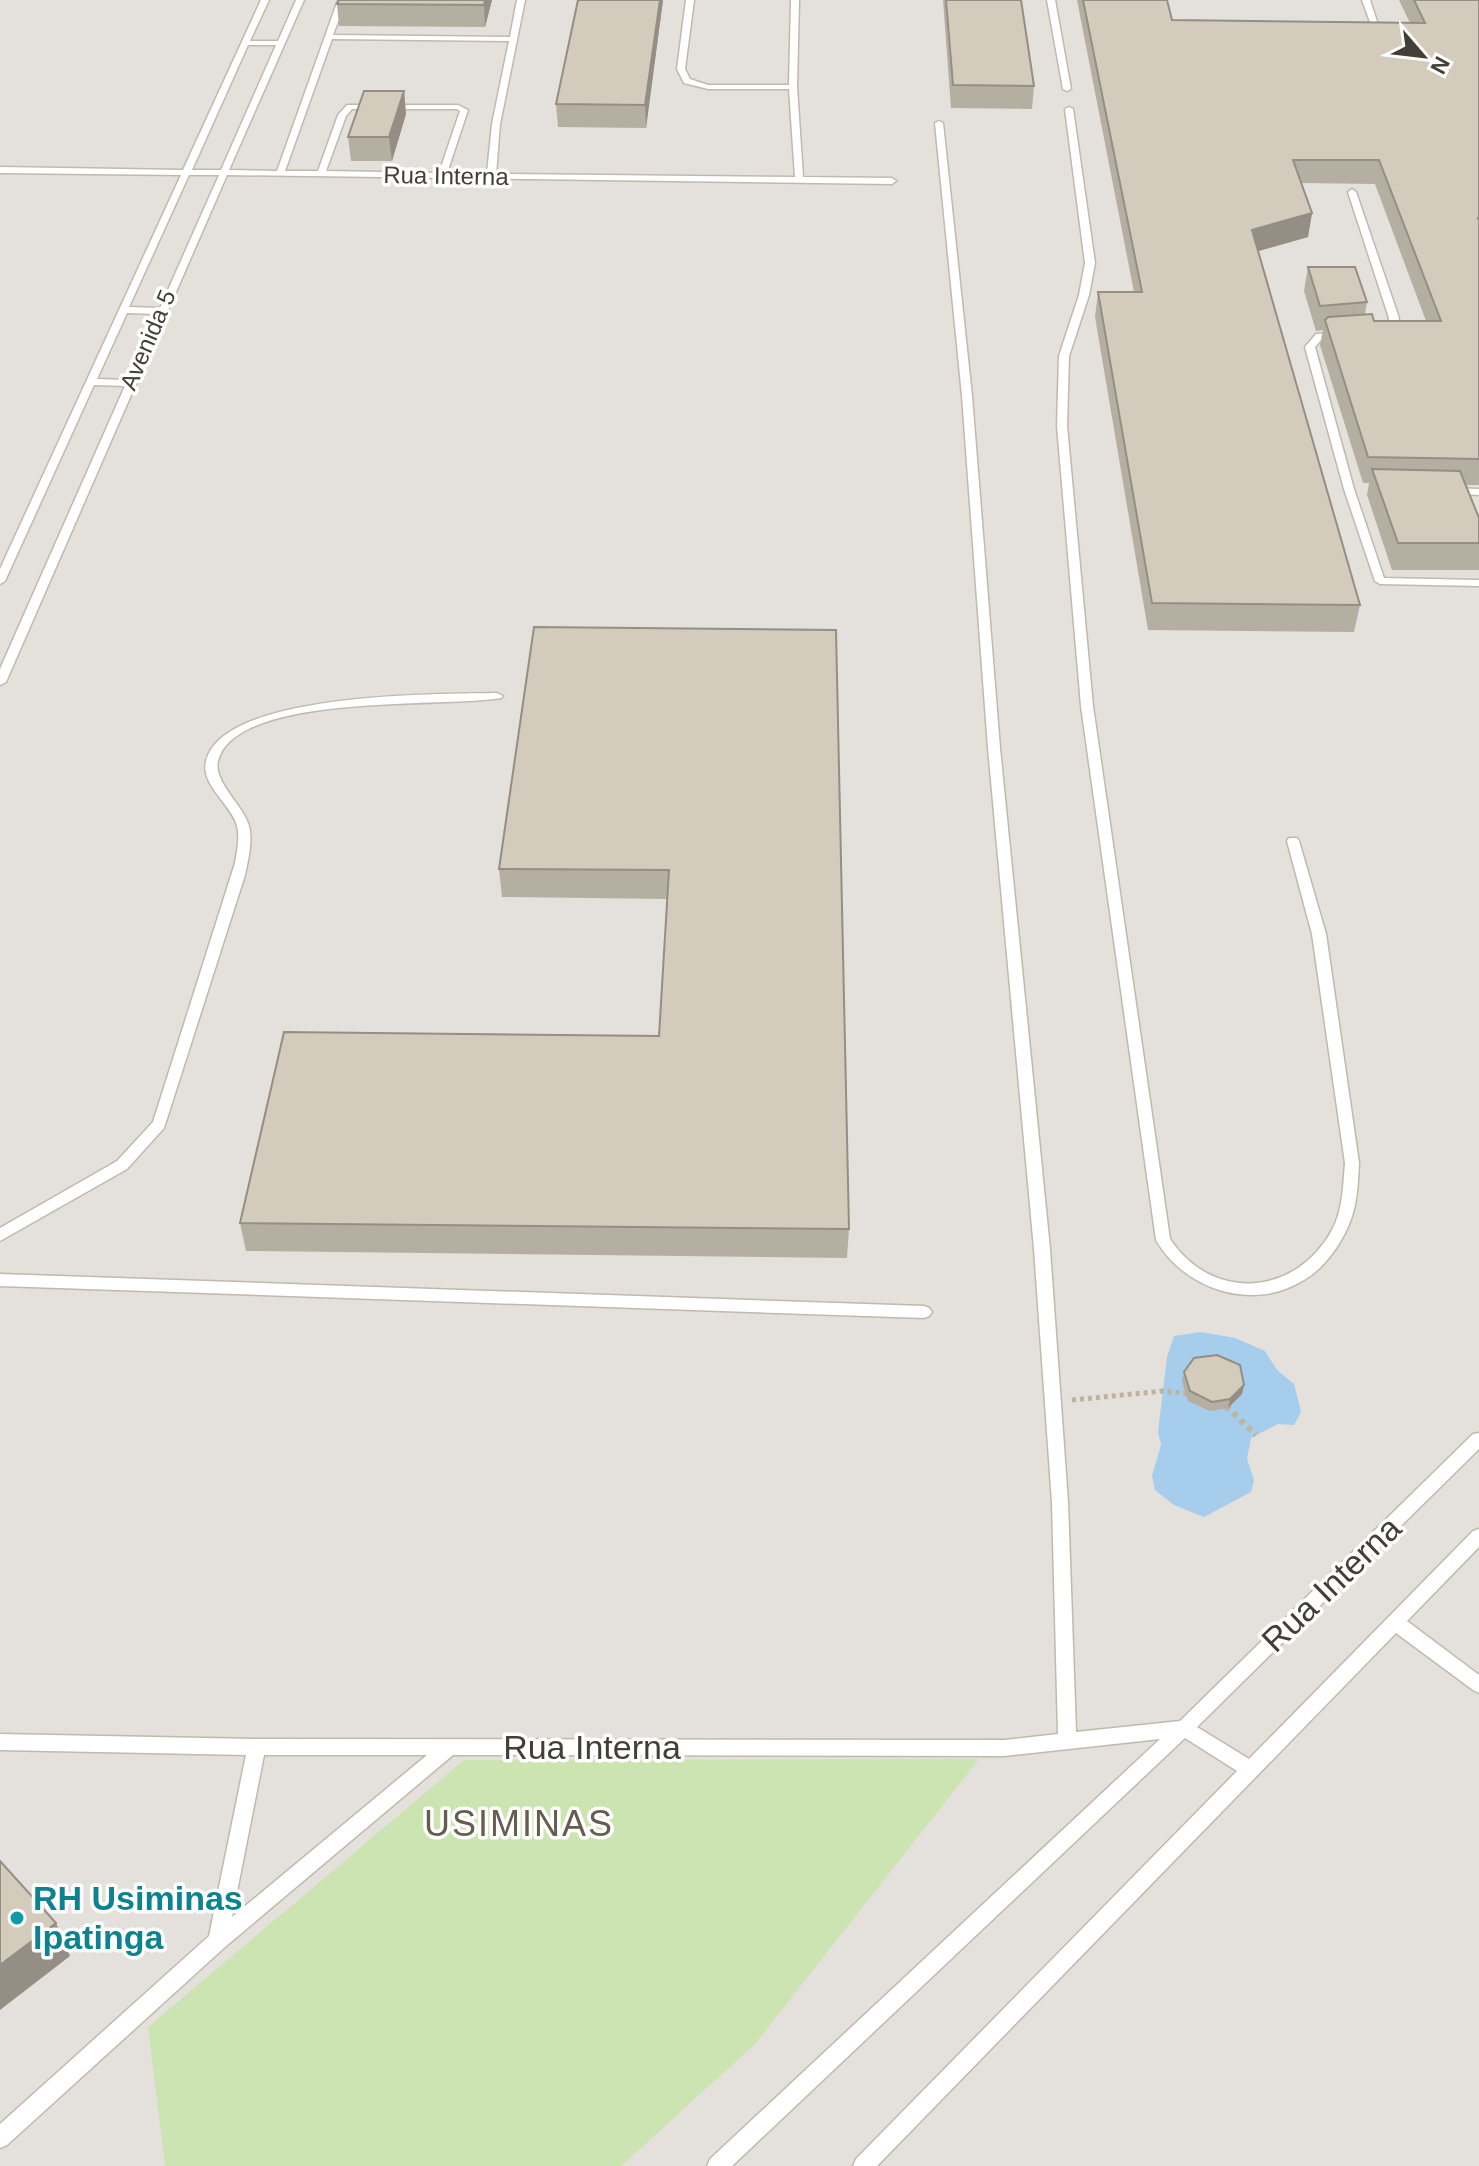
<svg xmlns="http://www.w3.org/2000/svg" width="1479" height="2166" viewBox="0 0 1479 2166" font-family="Arial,sans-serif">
  <rect width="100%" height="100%" fill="#f2efe6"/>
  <path fill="#e4e0db" d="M0,0h1479v2166h-1479z"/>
  <path fill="#cbe4b1" d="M979,1759l-224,285 -134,122h-456l-17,-139 316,-267z"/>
  <path fill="#a6cdeb" d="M1201,1332l34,6 30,13 12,19 17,14 7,28 -7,13 -16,-1 -27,14 -4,21 7,21 -3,12 -47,25 -30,-12 -19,-15 -3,-14 9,-31 -3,-13 9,-75 7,-21z"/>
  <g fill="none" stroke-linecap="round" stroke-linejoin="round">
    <defs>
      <path id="service" d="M261,0h8l-19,41h28l18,-41h8l-75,170 48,1 61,-171h8l-13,35 177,2 7,-37h8l-25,124 -4,50 299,3 -6,-88h-81l-24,-6 -7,-14 9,-69h8l-9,69 5,10 18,6h81l2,-85h8l-2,87 6,90 89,1 4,3 -4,3 -665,-9 -221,507 -6,3v-16l125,-283 -31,-1 -89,196 -5,3v-15l181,-394 -181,-2v-6l183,3zM332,39l177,2 -17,83 -5,49h-40l21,-63 -10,-5h-111l-9,10 -20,56h-33zM248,45h28l-55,125h-29zM352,109h105l3,2 -21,62 -113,-2 20,-55zM189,175h30l-59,133 -31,-1zM127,313l30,1 -29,66 -31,-1z
        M1047,0h8l16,89 -4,2 -4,-2z
        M1362,0h8l14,43 -7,-2z
        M1069,107l4,2 22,154 -6,32 -20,61 -2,70 26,280 77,533c43,64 126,57 162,-9 11,-20 11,-45 13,-67l-33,-229 -25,-93 2,-3h8l2,3 27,93 33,229c-1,22 -2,46 -12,66 -9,19 -24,40 -43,51 -51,32 -119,10 -148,-40l-75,-534 -24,-280 2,-70 20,-61 6,-32 -20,-154z
        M939,121l4,2 29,273 28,352 50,501 18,253 8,230 104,-11 293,-287 6,-1v16l-282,278 52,32 224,-228 6,-2v18l-72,74 72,54v18l-6,-3 -77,-57 -519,533h-24l3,-7 381,-388 -52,-33 -453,428h-25l3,-7 450,-420 -156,17 -551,-1 -228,192 -218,198 -7,3v-24l209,-188 37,-181 -246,-5v-16l257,5 747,1 54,-6 -6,-232 -18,-253 -46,-501 -26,-352 -27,-273zM264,1755h163l-195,162z
        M1352,189l4,3 43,126 -3,11 -11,5 -5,-3 8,-5 1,-8 -41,-126z
        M1340,332l3,1v4l-21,2 -7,8 39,142 30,89 95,2v6l-99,-2 -5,-3 -31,-92 -39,-142 11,-13z
        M1449,488l30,1v6l-34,-2v-4z
        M497,693l6,3 -2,2c-55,10 -266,-6 -283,63 -5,21 26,45 31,65 4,16 -1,34 -4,49l-81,253 -37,41 -127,72v-13l117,-67 36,-39 82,-259c2,-12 5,-25 2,-37 -5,-21 -37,-41 -31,-65 17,-69 232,-67 291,-68z
        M0,1274l924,32 5,2 3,4 -3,4 -5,2 -924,-32z"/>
    </defs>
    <use href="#service" stroke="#c0baac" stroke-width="3"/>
    <path stroke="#beb39c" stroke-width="5" stroke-dasharray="4 4" stroke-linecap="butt" d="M1072,1400l91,-9 27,3"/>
    <path stroke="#beb39c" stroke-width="6" stroke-dasharray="5 5" stroke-linecap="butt" d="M1226,1406l30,29"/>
    <use href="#service" fill="#fff" fill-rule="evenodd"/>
  </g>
  <path fill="#b5afa2" d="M492,0l-7,27 -146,-1 -2,-22z
    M578,0h85l-17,128 -88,-1 -2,-23z
    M943,0h78l13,86 -2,23 -81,-1z
    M1077,0h90l5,20 238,3 -11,-23h80v485h-14l14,33v52h-87l-25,-75 2,-12h-6l-43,-138 3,-15 -7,1 -12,-40 4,-24 59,35 -2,12 9,7h52l-51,-137 -74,-1 11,30 -4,24 -50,14 102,354 -6,27 -206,-2 -53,-313 3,-25h36z
    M404,91l2,23 -14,47h-41l-3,-24z
    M836,630l13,599 -2,29 -601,-7 -6,-28 419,-187 9,-137 -166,-2 -3,-28z
    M1184,1372l60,13 -2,9 -14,14 -18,3 -22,-10 -6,-20z"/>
  <path fill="#948e84" d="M485,0h7l-7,27 -1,-22z
    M660,0h3l-17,128 -1,-23z
    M404,91l2,23 -14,47 -3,-24z
    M1312,213l-4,24 -60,17 4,-24z
    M1244,1385l-2,9 -14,14 2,-9z
    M56,1923l14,33 -70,54v-45z"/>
  <path fill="#d3cbbc" stroke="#948e84" stroke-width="2" d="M339,0h146l-1,5 -147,-1z
    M578,0h82l-15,105 -89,-1z
    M946,0h75l13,86 -81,-1z
    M1083,0h84l5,20 253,3 -11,-23h65v218h-1l1,3v238l-111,-2 -43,-137 3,-3 44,-3 2,7h67l-62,-161h-86l19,53 -60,17 108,375 -208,-2 -54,-311h44z
    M364,91h40l-15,46h-41z
    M1308,267h47l12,35 -47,4z
    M1372,469l88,2 19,47v25h-81z
    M534,627l302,3 13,599 -609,-6 44,-191 375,4 10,-166 -170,-1z
    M1217,1355l23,10 4,20 -14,14 -18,3 -22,-11 -6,-19 10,-14z
    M0,1861l56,62 -56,42z"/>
  <circle fill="#0f9aa8" stroke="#fff" stroke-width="3" cx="17" cy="1918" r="8"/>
  <g text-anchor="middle" stroke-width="7" stroke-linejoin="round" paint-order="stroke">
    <g font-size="24" fill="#443f36" stroke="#fff">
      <text transform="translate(446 176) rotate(1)" y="8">Rua Interna</text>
      <text transform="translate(148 340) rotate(-67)" y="8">Avenida 5</text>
    </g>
    <g font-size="34" fill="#443f36" stroke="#fff">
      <text transform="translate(1331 1584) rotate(-44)" y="12">Rua Interna</text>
      <text x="592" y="1759">Rua Interna</text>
    </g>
    <g font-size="34" font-weight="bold" fill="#0d838f" stroke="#fff" text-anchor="start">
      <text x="33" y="1910">RH Usiminas<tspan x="33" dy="39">Ipatinga</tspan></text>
    </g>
    <g font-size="36" letter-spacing="2" fill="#665d4e" stroke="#fff">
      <text x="519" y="1836">USIMINAS</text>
    </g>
  </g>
  <g transform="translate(1423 56) rotate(118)" stroke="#ffffff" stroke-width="6" paint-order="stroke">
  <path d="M0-6L14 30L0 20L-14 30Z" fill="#443f36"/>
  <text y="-12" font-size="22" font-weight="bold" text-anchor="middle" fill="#443f36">N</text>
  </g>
</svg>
